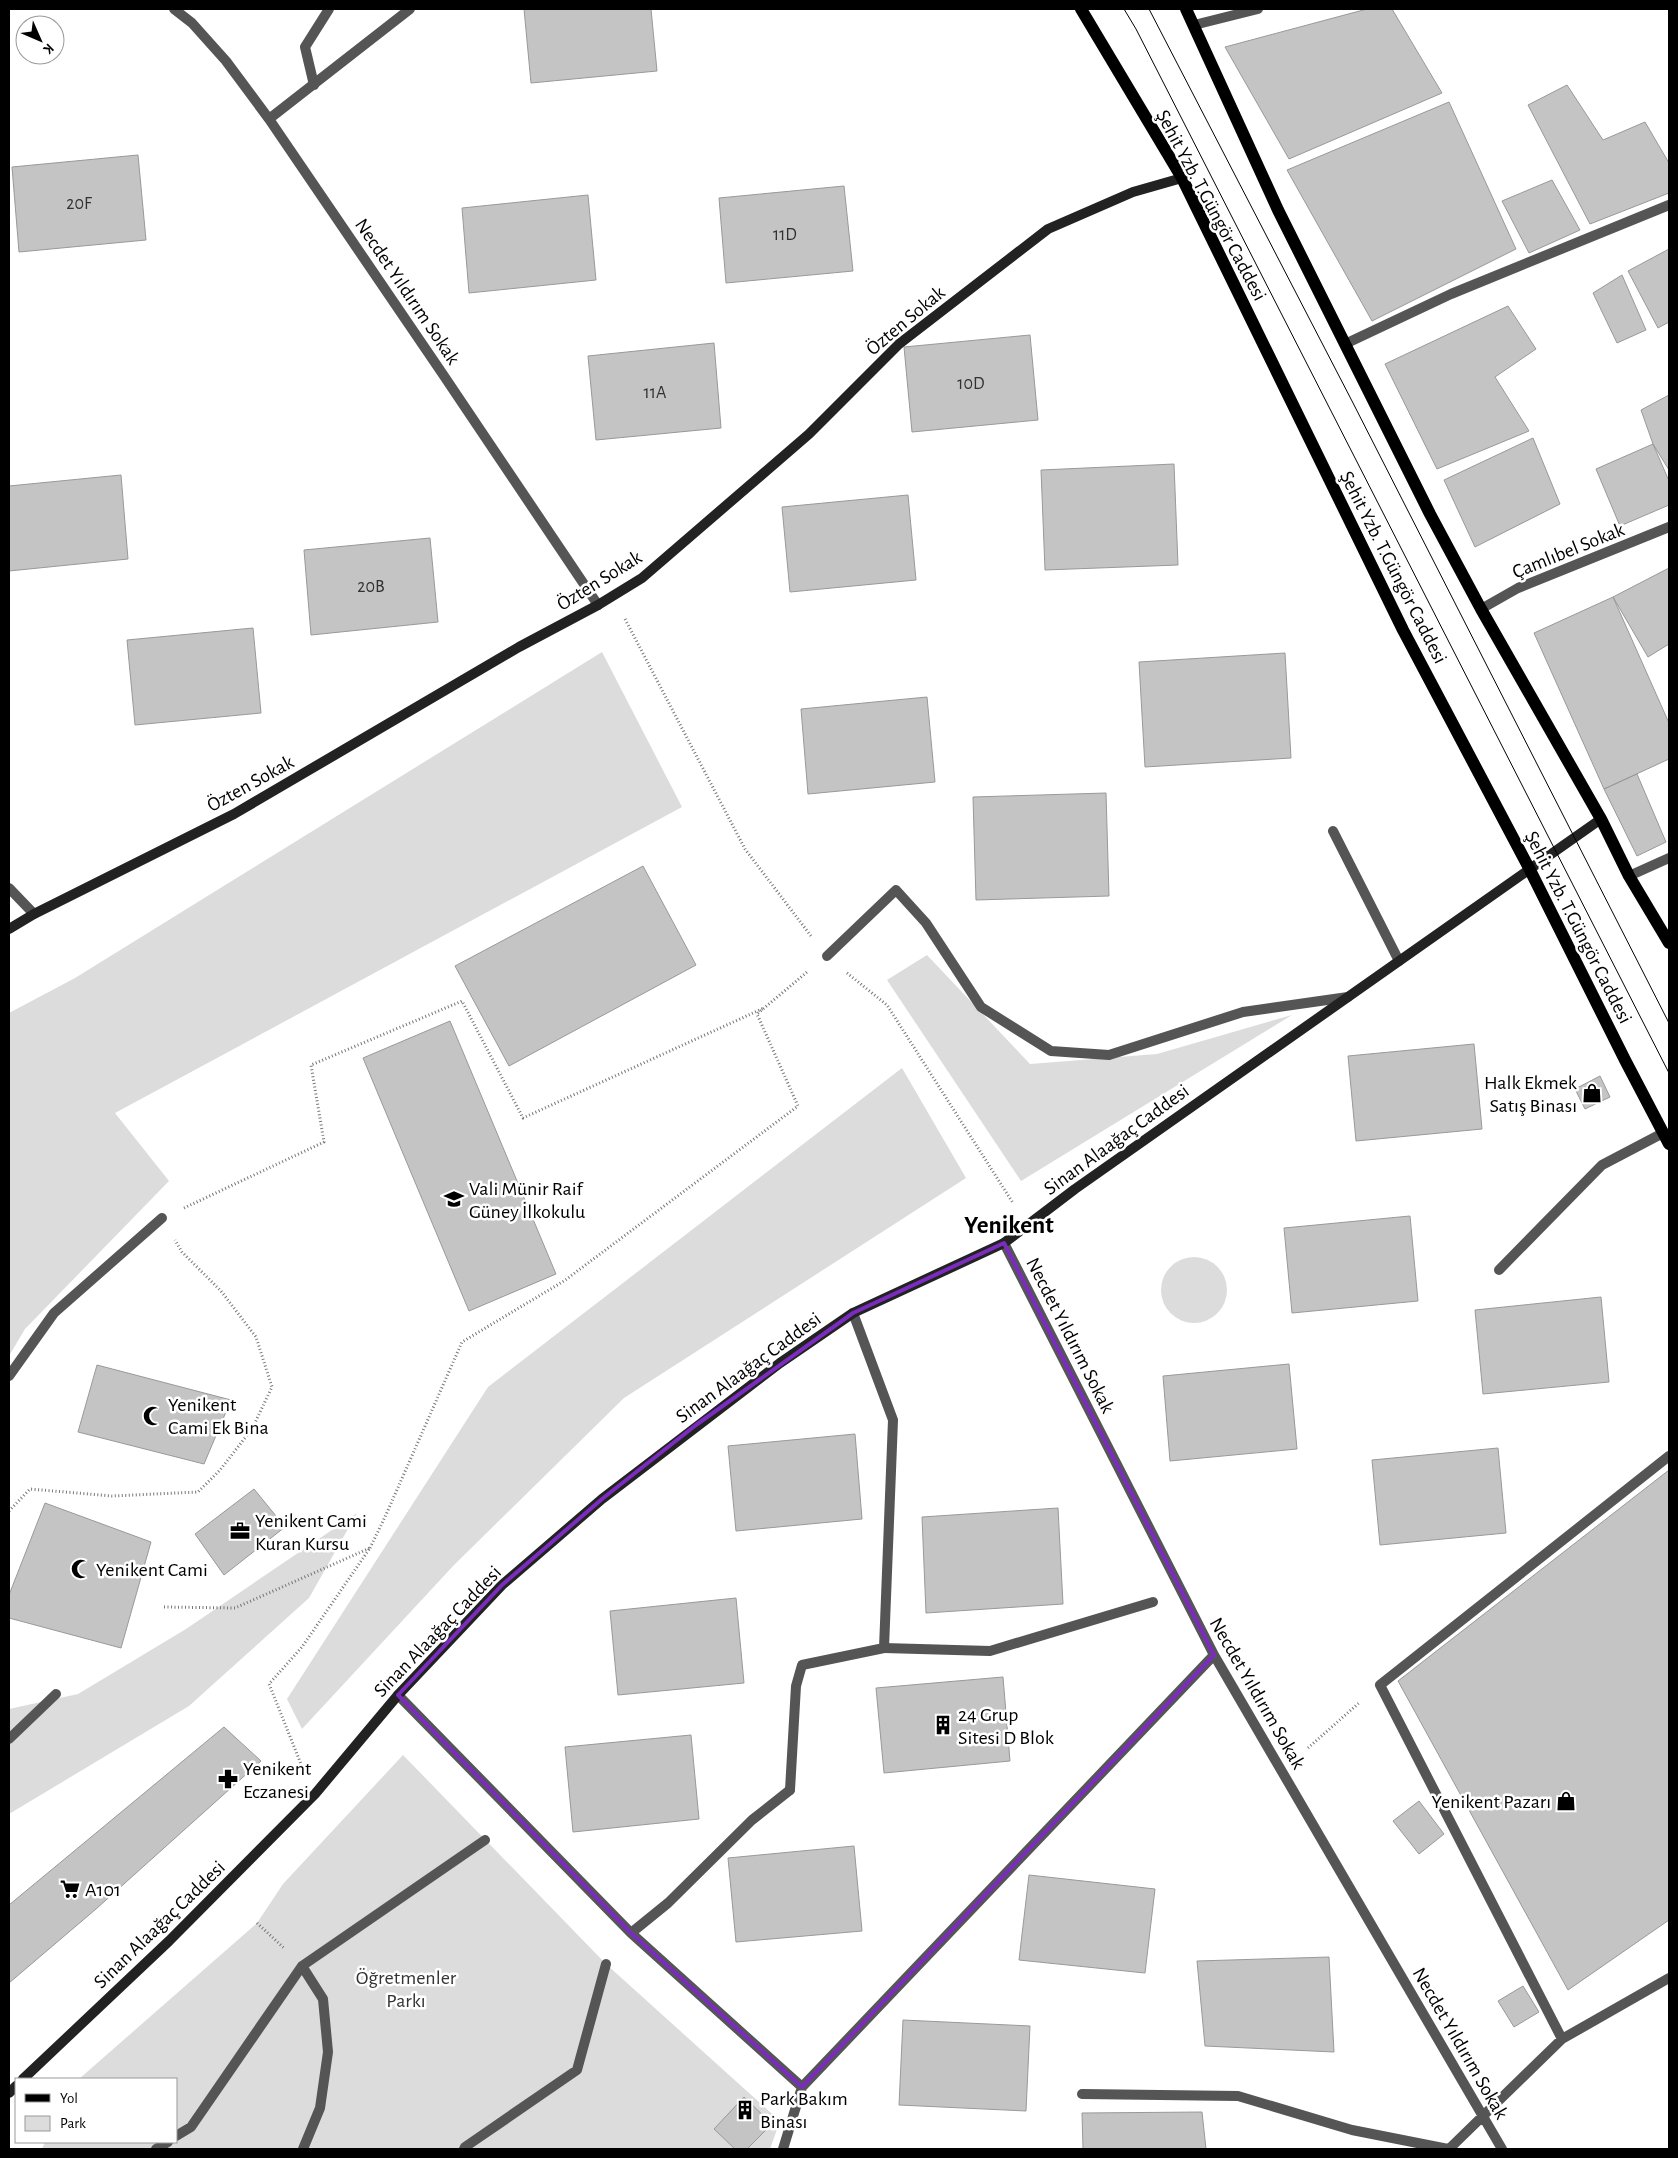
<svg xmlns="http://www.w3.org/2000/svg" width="1678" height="2158" viewBox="0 0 1678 2158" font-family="'Alegreya Sans',sans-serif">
  <rect width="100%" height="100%" fill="#fff"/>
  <path fill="#dcdcdc" d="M602,652l80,155 -567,306 54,68 -144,148 -16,27v-343l66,-35z
    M927,955l103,109 127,-10 135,-39 -271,166 -134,-201z
    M902,1068l64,110 -342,220 -170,167 -152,164 -15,-30 201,-312z
    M1161 1290a33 33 0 1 1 66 0a33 33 0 1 1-66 0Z
    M357,1513l-48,85 -120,108 -180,108v-105l69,-15 108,-65z
    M403,1755l203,209 174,157 -10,28h-728l3,-7h131v-63h-97l178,-156 26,-39z"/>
  <path fill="#c4c4c4" stroke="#999" d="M524,9h127l6,62 -126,12z
    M1367,9h25l50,84 -153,66 -64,-112z
    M1567,85l36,55 42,-18 24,41v30l-79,31 -62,-119z
    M1449,102l67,147 -144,72 -85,-151z
    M138,155l8,85 -127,12 -7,-85z
    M1552,180l28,50 -51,23 -27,-52z
    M844,186l9,85 -127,12 -7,-85z
    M588,195l8,85 -127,13 -7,-85z
    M1669,249v73l-11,6 -30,-57z
    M1622,275l24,55 -29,13 -24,-50z
    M1508,306l28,43 -41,28 34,54 -92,38 -52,-105z
    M1030,335l8,85 -126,12 -8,-85z
    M714,343l7,85 -125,12 -8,-84z
    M1669,395v75l-16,-26 -12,-34z
    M1533,438l27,66 -85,43 -31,-67z
    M1653,444l16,37v24l-49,21 -24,-57z
    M1174,464l4,101 -133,5 -4,-100z
    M121,475l7,84 -119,12v-85z
    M908,495l8,85 -126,12 -8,-85z
    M430,538l8,84 -127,13 -7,-85z
    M1669,568v76l-21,13 -35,-60z
    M1613,597l56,126v36l-65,30 -70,-156z
    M253,628l8,85 -126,12 -8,-85z
    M1285,653l6,105 -146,9 -6,-105z
    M927,697l8,85 -127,12 -7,-85z
    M1637,774l29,68 -29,14 -33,-67z
    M1106,793l3,103 -133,4 -3,-103z
    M643,866l53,99 -187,101 -54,-100z
    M450,1021l106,253 -87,37 -106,-253z
    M1474,1044l8,85 -126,12 -8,-85z
    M1600,1076l10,21 -25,12 -10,-20z
    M1410,1216l8,85 -126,12 -8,-85z
    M1601,1297l8,85 -126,12 -8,-84z
    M1289,1364l8,85 -127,12 -7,-85z
    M97,1365l134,35 -27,64 -126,-32z
    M855,1434l7,85 -126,12 -8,-85z
    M1498,1448l8,85 -126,12 -8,-85z
    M1669,1470v450l-101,70 -170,-309z
    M254,1489l31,38 -61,48 -29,-41z
    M45,1503l106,39 -30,106 -112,-30v-23z
    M1058,1508l5,96 -137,9 -4,-96z
    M736,1598l8,85 -126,12 -8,-84z
    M1003,1677l7,84 -126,12 -8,-85z
    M224,1727l37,34 -165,148 -87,74v-78z
    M691,1735l8,84 -126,13 -8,-85z
    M1419,1801l25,33 -25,20 -26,-33z
    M854,1846l8,85 -126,11 -8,-84z
    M1029,1875l126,14 -10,84 -126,-13z
    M1329,1957l5,95 -129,-6 -8,-85z
    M1523,1986l16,26 -25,15 -16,-26z
    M903,2020l127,6 -4,85 -127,-6z
    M744,2097l28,27 -25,25h-12l-21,-20z
    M1202,2112l4,37h-123l-1,-36z"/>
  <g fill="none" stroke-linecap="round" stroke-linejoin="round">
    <path stroke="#777" stroke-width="3" stroke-dasharray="1 2.5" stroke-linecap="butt" d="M625,619l120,230 66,87
      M847,973l40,32 126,198
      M184,1208l140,-66 -13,-77 151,-64 61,117 241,-110
      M9,1511l21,-22 82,7 86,-4 22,-22 32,-41 20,-42 -16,-50 -35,-46 -39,-39 -7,-12
      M370,1548l15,-31 77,-175 102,-61 234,-175 -41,-92 50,-42
      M164,1607l71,1 135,-60 -68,99 -33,37 34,85
      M1308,1748l52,-46
      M257,1923l27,25"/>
    <path stroke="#555" stroke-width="10" d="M314,85l-9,-38 24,-38
      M1333,831l66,130
      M790,1790l6,-104 6,-21 82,-17 9,-228 -40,-107"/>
    <path stroke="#555" stroke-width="10" d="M174,9l18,14 34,38 43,58 173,254 156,232
      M1194,25l64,-16
      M269,119l141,-110
      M1345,344l106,-50 218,-89
      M1481,609l37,-21 151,-61
      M1629,876l40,-18
      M9,888l25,26
      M827,956l69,-66 30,33 55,84 70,44 58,4 134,-43 105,-15
      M1004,1243l210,412 288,494
      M1499,1270l103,-105 61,-32
      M9,1376l45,-63 108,-95
      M884,1648l106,3 163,-49
      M398,1695l233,238 171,154 -19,62
      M9,1739l47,-45
      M631,1933l37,-30 84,-83 38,-30
      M302,1966l21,33 5,53 -8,56 -17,41
      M1562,2039l-182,-354 289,-229
      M802,2087l412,-432
      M1082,2094l156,2 114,34 96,19
      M176,2136l15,-9 111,-161 183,-126
      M156,2149l12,-7
      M464,2149l1,-2 112,-77 29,-106
      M1449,2149l113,-110 107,-61"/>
    <path stroke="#222" stroke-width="10" d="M9,929l25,-15 200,-100 285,-167 79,-42 44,-27 167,-144 90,-90 149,-115 85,-37 49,-14
      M23,2079l146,-138 146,-147 83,-99 104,-110 100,-86 178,-136 73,-50 151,-70 71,-54 526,-370
      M9,2093l7,-7"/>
    <path stroke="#000" stroke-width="12" d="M1081,9l101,169 221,452 126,238 96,192 44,84
      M1186,9l92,201 152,304 51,95 120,210 28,57 40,67"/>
    <path stroke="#000" stroke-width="1" d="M1124,9l12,20 533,1044
      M1149,9l203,392 317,622"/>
  </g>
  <path fill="none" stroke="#7b2cbf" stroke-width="4" stroke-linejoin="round" d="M1004,1243l210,412 -412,432 -171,-154 -233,-238 104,-110 100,-86 94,-74 157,-112z"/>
  <defs>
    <symbol id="shop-bare" viewBox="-9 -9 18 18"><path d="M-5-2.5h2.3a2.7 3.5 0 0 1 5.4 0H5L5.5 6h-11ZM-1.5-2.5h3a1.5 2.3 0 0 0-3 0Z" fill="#000" stroke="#fff" stroke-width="2.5" paint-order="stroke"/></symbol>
    <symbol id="school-bare" viewBox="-9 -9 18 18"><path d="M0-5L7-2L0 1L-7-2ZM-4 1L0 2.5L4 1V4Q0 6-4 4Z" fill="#000" stroke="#fff" stroke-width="2.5" paint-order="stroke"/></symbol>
    <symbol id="mosque-bare" viewBox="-9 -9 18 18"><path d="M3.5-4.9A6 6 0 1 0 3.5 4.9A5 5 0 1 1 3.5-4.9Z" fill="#000" stroke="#fff" stroke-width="2.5" paint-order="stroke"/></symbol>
    <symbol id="office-bare" viewBox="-9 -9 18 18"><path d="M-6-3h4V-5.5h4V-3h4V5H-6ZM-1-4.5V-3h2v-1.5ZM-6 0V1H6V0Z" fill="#000" stroke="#fff" stroke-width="2.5" paint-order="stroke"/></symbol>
    <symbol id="building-bare" viewBox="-9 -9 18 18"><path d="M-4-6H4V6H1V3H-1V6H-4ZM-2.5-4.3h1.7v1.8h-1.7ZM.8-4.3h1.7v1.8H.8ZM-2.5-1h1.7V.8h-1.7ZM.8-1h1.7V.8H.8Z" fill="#000" stroke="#fff" stroke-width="2.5" paint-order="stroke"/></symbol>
    <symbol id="pharmacy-bare" viewBox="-9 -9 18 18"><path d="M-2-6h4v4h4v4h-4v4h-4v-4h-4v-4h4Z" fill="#000" stroke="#fff" stroke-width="2.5" paint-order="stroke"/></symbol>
    <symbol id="supermarket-bare" viewBox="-9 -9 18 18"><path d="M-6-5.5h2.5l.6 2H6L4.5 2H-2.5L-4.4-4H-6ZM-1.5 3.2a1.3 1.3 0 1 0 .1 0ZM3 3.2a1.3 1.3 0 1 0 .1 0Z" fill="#000" stroke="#fff" stroke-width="2.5" paint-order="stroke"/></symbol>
  </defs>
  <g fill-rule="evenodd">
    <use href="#shop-bare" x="1578" y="1079" width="28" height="28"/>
    <use href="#school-bare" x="440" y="1185" width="28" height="28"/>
    <use href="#mosque-bare" x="139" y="1402" width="28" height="28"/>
    <use href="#office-bare" x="226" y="1517" width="28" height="28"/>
    <use href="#mosque-bare" x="67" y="1555" width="28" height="28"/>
    <use href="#building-bare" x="929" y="1711" width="28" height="28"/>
    <use href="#pharmacy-bare" x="214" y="1765" width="28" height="28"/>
    <use href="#shop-bare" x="1552" y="1787" width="28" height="28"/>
    <use href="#supermarket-bare" x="56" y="1875" width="28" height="28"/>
    <use href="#building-bare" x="731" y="2096" width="28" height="28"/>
  </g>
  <g text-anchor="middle" stroke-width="5" stroke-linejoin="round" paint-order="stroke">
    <g font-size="18" fill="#313131">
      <text x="79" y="209">20F</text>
      <text x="785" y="240">11D</text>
      <text x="971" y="389">10D</text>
      <text x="655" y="398">11A</text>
      <text x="371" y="592">20B</text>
    </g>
    <g font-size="20" fill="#000" stroke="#fff">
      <text transform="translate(1212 205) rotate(62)" y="7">Şehit Yzb. T.Güngör Caddesi</text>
      <text transform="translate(408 291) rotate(56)" y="7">Necdet Yıldırım Sokak</text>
      <text transform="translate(905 320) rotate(-40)" y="7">Özten Sokak</text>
      <text transform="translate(1568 550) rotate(-22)" y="7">Çamlıbel Sokak</text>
      <text transform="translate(1394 567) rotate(63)" y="7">Şehit Yzb. T.Güngör Caddesi</text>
      <text transform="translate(599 580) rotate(-32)" y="7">Özten Sokak</text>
      <text transform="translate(250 783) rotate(-29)" y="7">Özten Sokak</text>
      <text transform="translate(1579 927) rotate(63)" y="7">Şehit Yzb. T.Güngör Caddesi</text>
      <text transform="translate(1116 1139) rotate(-36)" y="7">Sinan Alaağaç Caddesi</text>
      <text transform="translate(1071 1335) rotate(63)" y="7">Necdet Yıldırım Sokak</text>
      <text transform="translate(748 1367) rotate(-36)" y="7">Sinan Alaağaç Caddesi</text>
      <text transform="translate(437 1631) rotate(-46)" y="7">Sinan Alaağaç Caddesi</text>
      <text transform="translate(1258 1693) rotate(60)" y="7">Necdet Yıldırım Sokak</text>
      <text transform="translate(159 1924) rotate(-44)" y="7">Sinan Alaağaç Caddesi</text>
      <text transform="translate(1461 2043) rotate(60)" y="7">Necdet Yıldırım Sokak</text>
    </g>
    <g font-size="20" fill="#000" stroke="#fff" text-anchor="start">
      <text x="1577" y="1089" text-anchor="end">Halk Ekmek<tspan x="1577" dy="23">Satış Binası</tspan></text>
      <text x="469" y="1195">Vali Münir Raif<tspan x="469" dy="23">Güney İlkokulu</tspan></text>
      <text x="168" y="1411">Yenikent<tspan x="168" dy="23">Cami Ek Bina</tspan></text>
      <text x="255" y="1527">Yenikent Cami<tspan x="255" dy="23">Kuran Kursu</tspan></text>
      <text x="96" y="1576">Yenikent Cami</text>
      <text x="958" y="1721">24 Grup<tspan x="958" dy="23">Sitesi D Blok</tspan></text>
      <text x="243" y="1775">Yenikent<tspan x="243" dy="23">Eczanesi</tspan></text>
      <text x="1551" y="1808" text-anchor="end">Yenikent Pazarı</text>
      <text x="85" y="1896">A101</text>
      <text x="760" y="2105">Park Bakım<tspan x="760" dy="23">Binası</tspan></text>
    </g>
    <g font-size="20" fill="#333" stroke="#fff">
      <text x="406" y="1984">Öğretmenler<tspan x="406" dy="23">Parkı</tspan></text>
    </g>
    <g font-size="25" font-weight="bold" fill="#000" stroke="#fff">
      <text x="1009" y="1233">Yenikent</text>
    </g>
  </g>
  <rect width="1678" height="2158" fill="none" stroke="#000000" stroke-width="20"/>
  <rect x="15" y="2078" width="162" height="65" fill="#ffffff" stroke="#999999"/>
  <rect x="25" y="2094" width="25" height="8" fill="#000000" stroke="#999999"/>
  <text x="60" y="2103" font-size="15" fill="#000000">Yol</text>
  <rect x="25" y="2116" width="25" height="15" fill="#dcdcdc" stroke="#999999"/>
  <text x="60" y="2128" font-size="15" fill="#000000">Park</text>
  <g transform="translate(40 40) rotate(135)"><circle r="24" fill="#ffffff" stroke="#999999"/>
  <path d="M0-4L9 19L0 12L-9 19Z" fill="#000000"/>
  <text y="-8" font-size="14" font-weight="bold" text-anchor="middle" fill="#000000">K</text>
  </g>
</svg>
